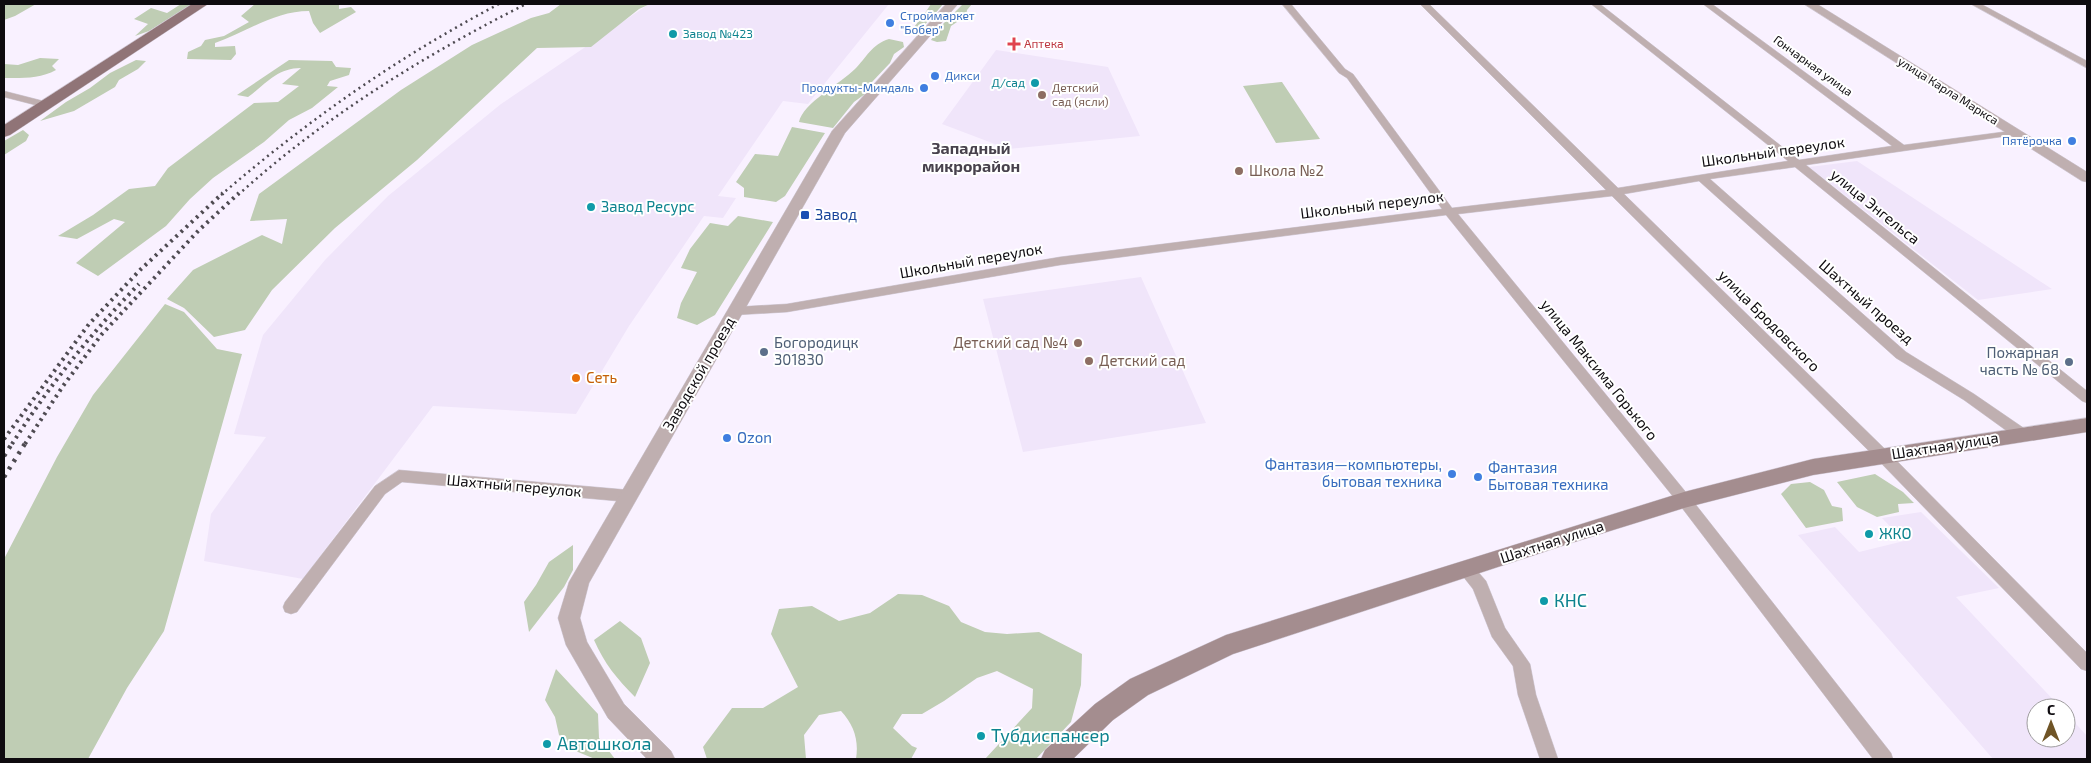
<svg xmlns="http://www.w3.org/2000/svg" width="2091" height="763" viewBox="0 0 2091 763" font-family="'Exo 2',sans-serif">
  <rect width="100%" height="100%" fill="#f9f1ff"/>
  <path fill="#f0e5fa" d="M649,4h240l-81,100 -25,-3 -65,95 18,2 -13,20 -19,-2 -75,110 -53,88 -143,-8 -130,173 -99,-18 7,-47 55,-77 -32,-3 29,-99 62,-75 63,-64 113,-92z
    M996,50l112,17 32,69 -132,13 -66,-25z
    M1857,161l105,69 90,59 -74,11 -169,-133z
    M1141,277l65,146 -183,29 -40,-153z
    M1921,512l78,76 -43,9 105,111h-25v30h30v-25l21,23v23h-94l-195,-224 37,-8 24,25 45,-11 -22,-23z"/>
  <path fill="#bfcdb4" d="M4,4h32l-21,12 -11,4z
    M181,4h11l-43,27 -14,5 13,-12 -14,-5 17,-11 16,5z
    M255,4h84v5l12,-2 5,5 -36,21 -7,-10 -4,-12c-34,0 -63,21 -94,32v4l20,-1 1,8 -5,6 -44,-1 1,-7 13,-6 4,-6 19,-4 25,-14 -8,-6z
    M561,4h89l-11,5 -48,38 -54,1 -120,112 -82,68 -63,62 -27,40 -31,7 -30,-29 -17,-9 26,-29 69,-35 20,9 5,-25 -37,2 9,-27 142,-104 71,-45 59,-27 18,-5z
    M931,4h12c-7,10 -17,17 -23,28h-5l-1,-5 9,-11z
    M963,4h9l-5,6 -1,6 -15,10 -5,15 -9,1 -6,-2 8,-12z
    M889,39l14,3 1,5 -10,7 -4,9 -18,19 -7,12 -11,8 -21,26 -34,-6c4,-19 41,-38 56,-53 11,-11 17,-25 34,-30z
    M40,58l19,1 -7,7 4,4c-16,9 -34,8 -52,8v-14l14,1z
    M136,60l10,1 -8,8 -19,11 -4,7 -41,24 -34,10 26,-19 24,-14 20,-15z
    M289,60l43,1 4,6 15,1 -2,7 -19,6 -3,5 11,1 -26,21 -23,12 -25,22 -51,36 -23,21 -24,27 -68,50 -22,-13 49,-41 -11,-3 -37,20 -19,-3 35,-21 36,-26 26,-3 13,-18 86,-65 24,-1 21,-16 -17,-2 19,-16c-24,0 -35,16 -53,29l-11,-2z
    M1281,82h1l38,57 -44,4 -33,-57z
    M792,127l33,6 -40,63 -9,6 -32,-5v-9l-8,-6 19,-28 23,2z
    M23,130l6,5 -3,6 -22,14v-14z
    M738,216l35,6 -58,93 -18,10 -20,-7 4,-15 16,-31 -16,-4 9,-19 20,-26 18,3z
    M165,304l19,8 33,37 25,5 -78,277 -37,57 -39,71h-84v-200l53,-102 36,-62z
    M1875,474l28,18 11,11 -16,1 1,8 -22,5 -20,-10 -20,-25z
    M1810,482l14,8 8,16 10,2 1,13 -37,7 -25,-34 10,-10z
    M573,545v25l-9,17 -35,45 -5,-30 12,-17 13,-23z
    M898,594l24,1 27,11 12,16 24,10 22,2 32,-2 43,22 -1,31 -10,37 -35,37h-51l47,-51 1,-19 -36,-18 -20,7 -33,23 -22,13h-20l-9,14 19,18 5,2 -6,11h-55c3,-19 -2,-34 -15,-48l-22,4 -15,20 2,24h-99l-4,-12 29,-39h31l35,-21 -27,-53 8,-25 33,-3 27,15 31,-8z
    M620,621l21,17 9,25 -15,34c-18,-18 -31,-34 -41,-57z
    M556,669l42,45 1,24 16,21h-20l-17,-7 -19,-17 -4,-18 -10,-17z"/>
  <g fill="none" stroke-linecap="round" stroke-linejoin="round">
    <defs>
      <path id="minor" d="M1282,4h9l54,65 8,5 99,134 154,-18 -186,-186h9l189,184 170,-27 -197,-157h9l199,156 93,-14 -189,-142h9l192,141 114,-15 1,2 -5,3 -208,30 281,226v12l-5,-2 -287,-234 -85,12 196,173 68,42 54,37 2,4 -2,4 -5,1 -5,-1 -54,-39 -68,-42 -197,-177 -75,13 264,258 199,201v18l-6,-2 -203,-209 -266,-264 -154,18 231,282 202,257 2,6h-20l-194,-255 -233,-289 -386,50 -273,47 -52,3 -6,-4 6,-4 52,-3 273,-47 382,-48 -95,-131 -8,-5z
        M1971,4h10l106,57v7z
        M4,91l47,12 1,2 -5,3 -43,-11z
        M399,470l230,20 5,2 3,4 -3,4 -5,2 -227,-20 -17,12 -88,118 -6,2 -6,-2 -2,-5 2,-5 90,-116z
        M1466,564l6,1 14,16 19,47 25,36 6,31 22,64h-18l-22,-64 -5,-29 -21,-29 -19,-48 -15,-19 2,-5z"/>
      <path id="tertiary" d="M946,4h12l-113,129 -256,450 -9,35 7,24 37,62 47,47 4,8h-28l-39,-41 -42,-73 -8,-27 11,-36 263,-451z
        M1804,4h13l270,168v10l-5,-1z"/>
      <path id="secondary" d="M2087,418v14l-274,43 -129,33 -116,36 -335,110 -85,41 -35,25 -40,39h-32l4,-9 50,-46 35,-25 96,-44 458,-143 129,-33z"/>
      <path id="primary" d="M192,4h16l-198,131 -6,2v-12z"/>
    </defs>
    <use href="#minor" stroke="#d3ccd9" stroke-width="1"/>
    <use href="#tertiary" stroke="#d3ccd9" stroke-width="1"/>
    <use href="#secondary" stroke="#d3ccd9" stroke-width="1"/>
    <use href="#primary" stroke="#d3ccd9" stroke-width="1"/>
    <use href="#minor" fill="#bfafb0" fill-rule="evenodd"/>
    <use href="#tertiary" fill="#bfafb0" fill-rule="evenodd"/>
    <use href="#secondary" fill="#a48d8f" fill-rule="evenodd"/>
    <use href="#primary" fill="#907477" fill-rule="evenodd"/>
    <path stroke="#4e4a51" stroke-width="2.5" stroke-dasharray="2 4" stroke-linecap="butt" d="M221,195c87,-75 177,-138 278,-191
      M238,195c86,-78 185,-139 288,-191"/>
    <path stroke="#4e4a51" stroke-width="4" stroke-dasharray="2.5 4.5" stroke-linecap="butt" d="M4,439l85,-115 51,-54 83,-77
      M12,444c37,-58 79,-111 127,-160
      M25,444l38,-58 39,-52 97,-104 40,-37"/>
    <path stroke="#4e4a51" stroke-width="4.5" stroke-dasharray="3 6" stroke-linecap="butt" d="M4,456l9,-14
      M4,477l22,-35"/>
  </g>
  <g fill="#3f7fe0" stroke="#fff" stroke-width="2">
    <circle cx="890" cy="23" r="5"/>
    <circle cx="935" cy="76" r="5"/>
    <circle cx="924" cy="88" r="5"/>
    <circle cx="2072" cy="141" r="5"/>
    <circle cx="727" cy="438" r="5"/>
    <circle cx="1452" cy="474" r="5"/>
    <circle cx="1478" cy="477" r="5"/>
  </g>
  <g fill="#0f9aa8" stroke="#fff" stroke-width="2">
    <circle cx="673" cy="34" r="5"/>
    <circle cx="1035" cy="83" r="5"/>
    <circle cx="591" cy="207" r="5"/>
    <circle cx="1869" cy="534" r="5"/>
    <circle cx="1544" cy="601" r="5"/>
    <circle cx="981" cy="736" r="5"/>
    <circle cx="547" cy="744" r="5"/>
  </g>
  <path fill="#e0444e" stroke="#fff" stroke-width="2" d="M1011.5 36.5h5v5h5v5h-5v5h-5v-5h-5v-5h5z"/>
  <g fill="#8d6e63" stroke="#fff" stroke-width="2">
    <circle cx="1042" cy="95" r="5"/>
    <circle cx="1239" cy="171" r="5"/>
    <circle cx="1078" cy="343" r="5"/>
    <circle cx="1089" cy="361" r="5"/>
  </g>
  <rect fill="#1a4fb4" stroke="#fff" stroke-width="2" x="800" y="210" width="10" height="10" rx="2.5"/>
  <g fill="#5c6f8a" stroke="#fff" stroke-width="2">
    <circle cx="764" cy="352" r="5"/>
    <circle cx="2069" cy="362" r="5"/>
  </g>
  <circle fill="#e8710a" stroke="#fff" stroke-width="2" cx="576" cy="378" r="5"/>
  <g text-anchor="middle" stroke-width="4" stroke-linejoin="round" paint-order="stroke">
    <g font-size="12" fill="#366cbe" stroke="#fff" text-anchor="start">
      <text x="900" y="20">Строймаркет<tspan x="900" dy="14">"Бобер"</tspan></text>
      <text x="945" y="80">Дикси</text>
      <text x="914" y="92" text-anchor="end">Продукты-Миндаль</text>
      <text x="2062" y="145" text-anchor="end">Пятёрочка</text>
    </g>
    <g font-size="12" fill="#0d838f" stroke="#fff" text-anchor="start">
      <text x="683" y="38">Завод №423</text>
      <text x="1025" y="87" text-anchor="end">Д/сад</text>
    </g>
    <g font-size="12" fill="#be3a42" stroke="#fff" text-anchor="start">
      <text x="1024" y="48">Аптека</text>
    </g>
    <g font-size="12" fill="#0e0b0f" stroke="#fff">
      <text transform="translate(1813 66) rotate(36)" y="4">Гончарная улица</text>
      <text transform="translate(1948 91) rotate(32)" y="4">улица Карла Маркса</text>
    </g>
    <g font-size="12" fill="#785e54" stroke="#fff" text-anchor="start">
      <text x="1052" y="92">Детский<tspan x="1052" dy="14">сад (ясли)</tspan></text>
    </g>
    <g font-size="15" fill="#0e0b0f" stroke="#fff">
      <text transform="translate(1773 152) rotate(-8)" y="5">Школьный переулок</text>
      <text transform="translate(1372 205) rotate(-7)" y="5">Школьный переулок</text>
      <text transform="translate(1875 207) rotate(39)" y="5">улица Энгельса</text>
      <text transform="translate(971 261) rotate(-10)" y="5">Школьный переулок</text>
      <text transform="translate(1866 302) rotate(41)" y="5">Шахтный проезд</text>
      <text transform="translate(1769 321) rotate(45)" y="5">улица Бродовского</text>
      <text transform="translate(1599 370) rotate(51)" y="5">улица Максима Горького</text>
      <text transform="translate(699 374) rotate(-60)" y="5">Заводской проезд</text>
      <text transform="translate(1945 446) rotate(-9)" y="5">Шахтная улица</text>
      <text transform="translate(514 486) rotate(5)" y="5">Шахтный переулок</text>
      <text transform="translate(1552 542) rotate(-18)" y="5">Шахтная улица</text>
    </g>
    <g font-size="15" fill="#785e54" stroke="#fff" text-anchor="start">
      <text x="1249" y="176">Школа №2</text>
      <text x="1068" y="348" text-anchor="end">Детский сад №4</text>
      <text x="1099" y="366">Детский сад</text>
    </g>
    <g font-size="15" fill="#0d838f" stroke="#fff" text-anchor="start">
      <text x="601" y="212">Завод Ресурс</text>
      <text x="1879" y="539">ЖКО</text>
    </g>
    <g font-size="15" fill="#164399" stroke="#fff" text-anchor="start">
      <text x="815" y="220">Завод</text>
    </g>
    <g font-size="15" fill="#4e5e75" stroke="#fff" text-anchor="start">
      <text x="774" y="348">Богородицк<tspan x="774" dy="17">301830</tspan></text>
      <text x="2059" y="358" text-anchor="end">Пожарная<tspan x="2059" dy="17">часть № 68</tspan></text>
    </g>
    <g font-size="15" fill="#c56008" stroke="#fff" text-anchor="start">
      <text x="586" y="383">Сеть</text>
    </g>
    <g font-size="15" fill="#366cbe" stroke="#fff" text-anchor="start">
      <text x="737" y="443">Ozon</text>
      <text x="1442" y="470" text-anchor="end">Фантазия—компьютеры,<tspan x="1442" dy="17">бытовая техника</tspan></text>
      <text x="1488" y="473">Фантазия<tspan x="1488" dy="17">Бытовая техника</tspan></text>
    </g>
    <g font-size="16" font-weight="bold" fill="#48424d" stroke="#fff">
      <text x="971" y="154">Западный<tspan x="971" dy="18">микрорайон</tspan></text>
    </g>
    <g font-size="18" fill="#0d838f" stroke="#fff" text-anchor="start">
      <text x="1554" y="607">КНС</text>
      <text x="991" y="742">Тубдиспансер</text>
      <text x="557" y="750">Автошкола</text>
    </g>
  </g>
  <rect width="2091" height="763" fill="none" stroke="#0e0b0f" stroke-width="10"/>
  <g transform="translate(2051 723)"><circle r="24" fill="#ffffff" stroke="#9f9d9f"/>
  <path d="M0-4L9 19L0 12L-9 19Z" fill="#6f5426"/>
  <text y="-8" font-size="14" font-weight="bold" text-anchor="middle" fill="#0e0b0f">С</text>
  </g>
</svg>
